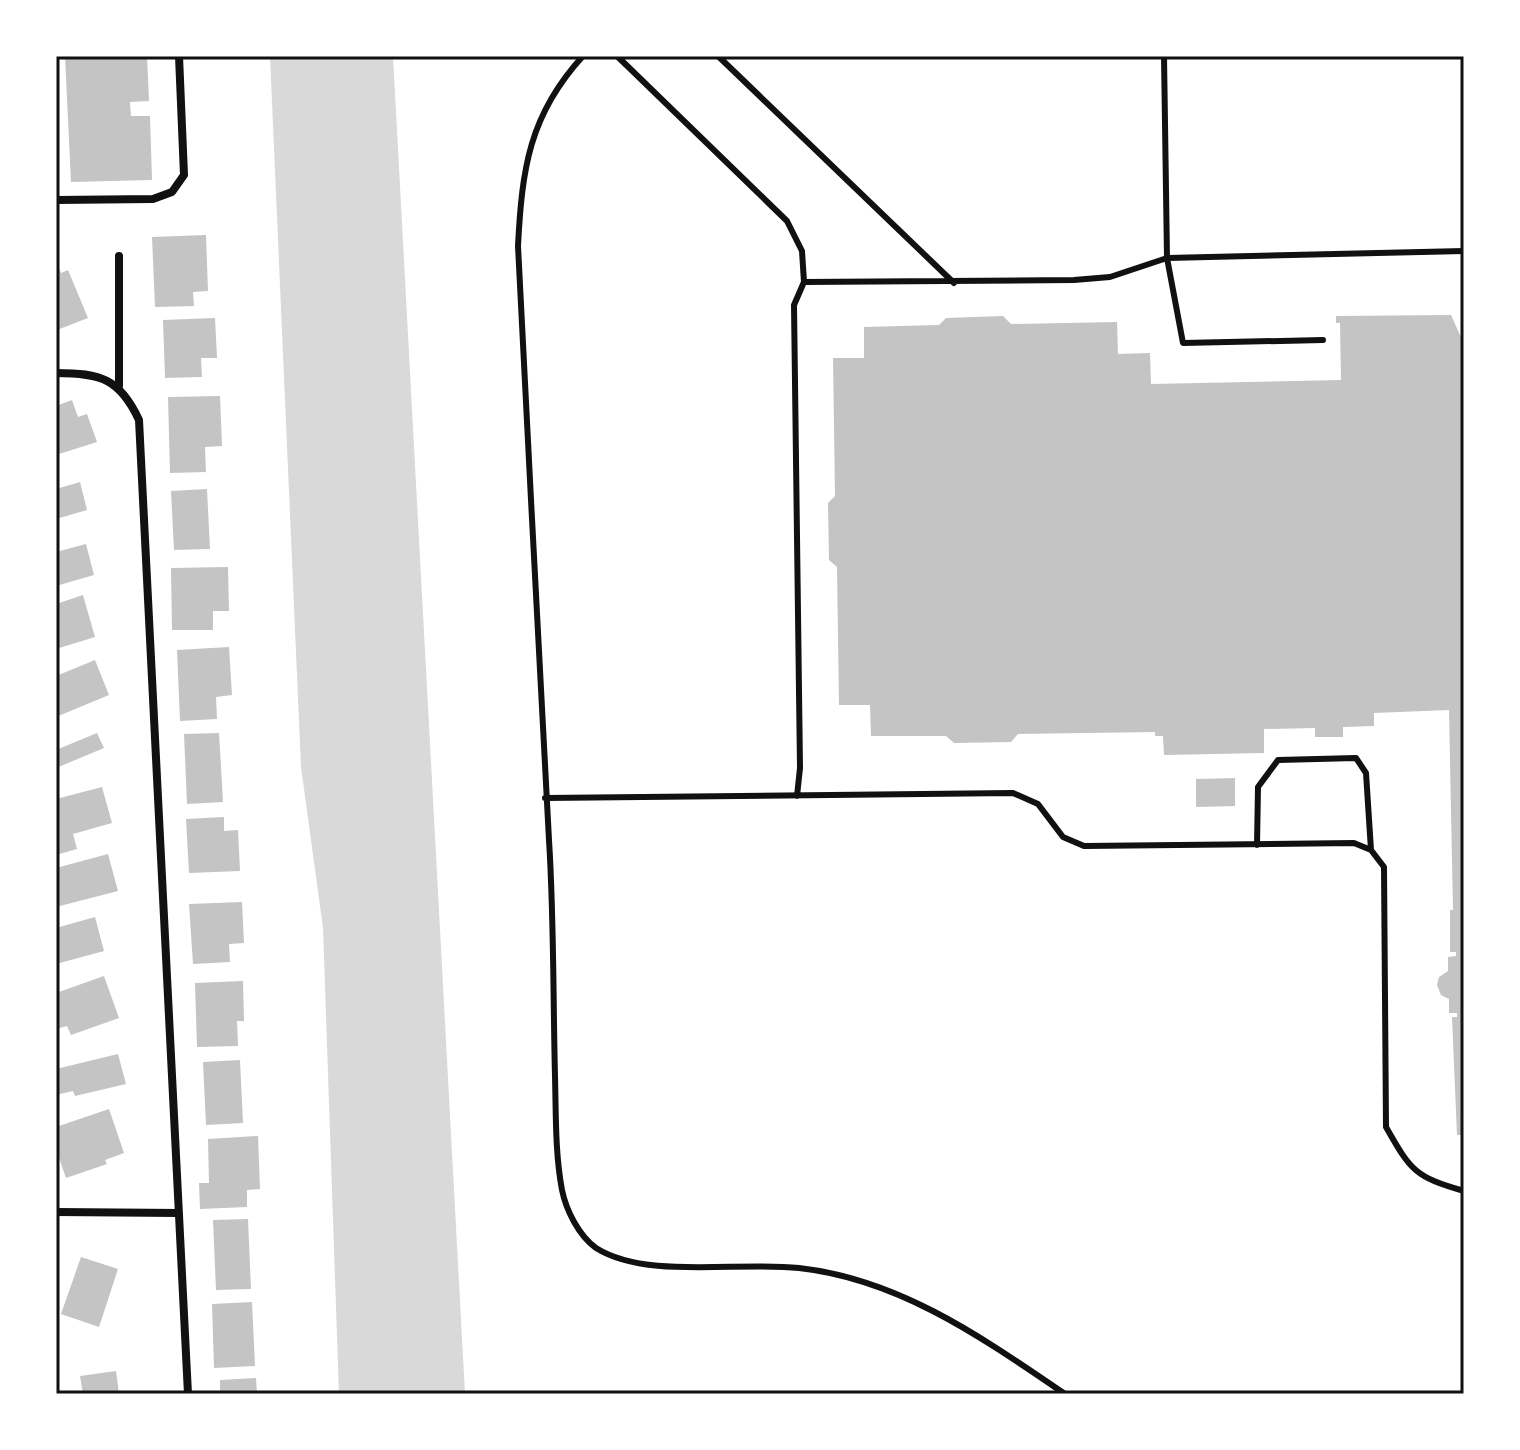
<svg xmlns="http://www.w3.org/2000/svg" width="1520" height="1450" viewBox="0 0 1520 1450" font-family="'Work Sans',sans-serif">
  <rect width="100%" height="100%" fill="#fff"/>
  <path fill="#d9d9d9" d="M270,56h123l72,1338h-126l-16,-466 -22,-161z"/>
  <path fill="#c4c4c4" d="M65,56h82l2,45 -19,1 1,14h19l2,64 -81,2z
    M206,235l2,56 -15,1 1,14 -39,1 -3,-70z
    M56,262l5,11 7,-3 20,48 -31,12z
    M1451,315l13,29v791h-7l-5,-118h5v-4h-8v-14l-8,-4 -4,-10 2,-8 9,-6v-14l8,-1v-4h-6v-42h3l-4,-200 -75,3v13l-31,1v10h-28v-9l-51,1v24l-100,2 -1,-19h-8v-4l-137,2 -7,8 -57,1 -8,-7h-75l-1,-31h-31l-2,-138 -8,-7 -1,-57 7,-7 -2,-138h31v-31l75,-2 7,-7 57,-2 8,8 106,-2 1,32 32,-1 1,31 190,-4 -1,-57h-4v-7z
    M215,318l2,40h-16l1,19 -37,1 -2,-58z
    M220,396l2,50 -17,1 1,25 -36,1 -2,-76z
    M72,400l6,17 9,-3 10,28 -41,13v-49z
    M80,482l7,28 -31,9v-30z
    M207,489l3,60 -36,1 -3,-59z
    M86,544l8,31 -38,11v-34z
    M228,567l1,44h-16v19h-41l-1,-62z
    M83,595l12,42 -39,12v-45z
    M229,647l3,48 -16,2 1,22 -37,2 -3,-71z
    M95,660l14,35 -53,22v-41z
    M97,733l7,15 -48,20v-18z
    M219,733l4,69 -36,2 -3,-70z
    M1235,778v28l-39,1v-28z
    M102,787l10,36 -39,11 4,15 -21,6v-56z
    M224,817v14l14,-1 2,41 -51,2 -3,-54z
    M108,854l10,37 -62,16v-39z
    M242,902l2,41 -15,1 1,18 -37,2 -4,-60z
    M95,917l9,34 -48,13v-36z
    M104,976l15,42 -48,17 -4,-9 -11,3v-36z
    M243,981l1,40h-7l1,25 -41,1 -2,-64z
    M118,1054l8,30 -51,12 -2,-5 -17,4v-26z
    M240,1060l3,63 -37,2 -3,-63z
    M109,1109l15,44 -19,7 2,4 -41,14 -10,-29v-22z
    M258,1136l2,53 -13,1v17l-47,2 -1,-26h10l-1,-44z
    M248,1219l3,70 -35,1 -3,-70z
    M81,1257l37,12 -19,58 -38,-13z
    M252,1302l3,64 -41,2 -2,-64z
    M116,1371l3,23h-36l-3,-18z
    M256,1378l1,16h-37v-14z"/>
  <g fill="none" stroke-linecap="round" stroke-linejoin="round">
    <path stroke="#111" stroke-width="6" d="M583,56c-54,59 -61,113 -65,190 11,198 19,396 31,594 5,78 4,157 6,236 1,37 0,77 7,114 4,20 17,46 34,58 51,32 143,13 203,20 101,11 185,71 266,126
      M617,56l170,165 15,30 2,31 270,-2 36,-3 57,-19 297,-7
      M718,56l236,227
      M1164,56l3,202 16,85 140,-3
      M797,796l3,-28 -6,-463 10,-23
      M545,798l468,-5 25,11 25,33 21,9 270,-3 17,7 13,17 2,260c25,44 29,50 78,64
      M1257,845l1,-58 20,-27 78,-2 10,15 5,77"/>
    <path stroke="#111" stroke-width="8" d="M56,200l97,-1 19,-7 12,-17 -5,-119
      M56,373c45,0 64,6 83,47l49,974
      M119,386v-130
      M56,1212l123,1"/>
  </g>
  <rect width="1520" height="1450" fill="none" stroke="#ffffff" stroke-width="116"/>
  <rect x="58" y="58" width="1404" height="1334" fill="none" stroke="#111" stroke-width="3"/>
</svg>
